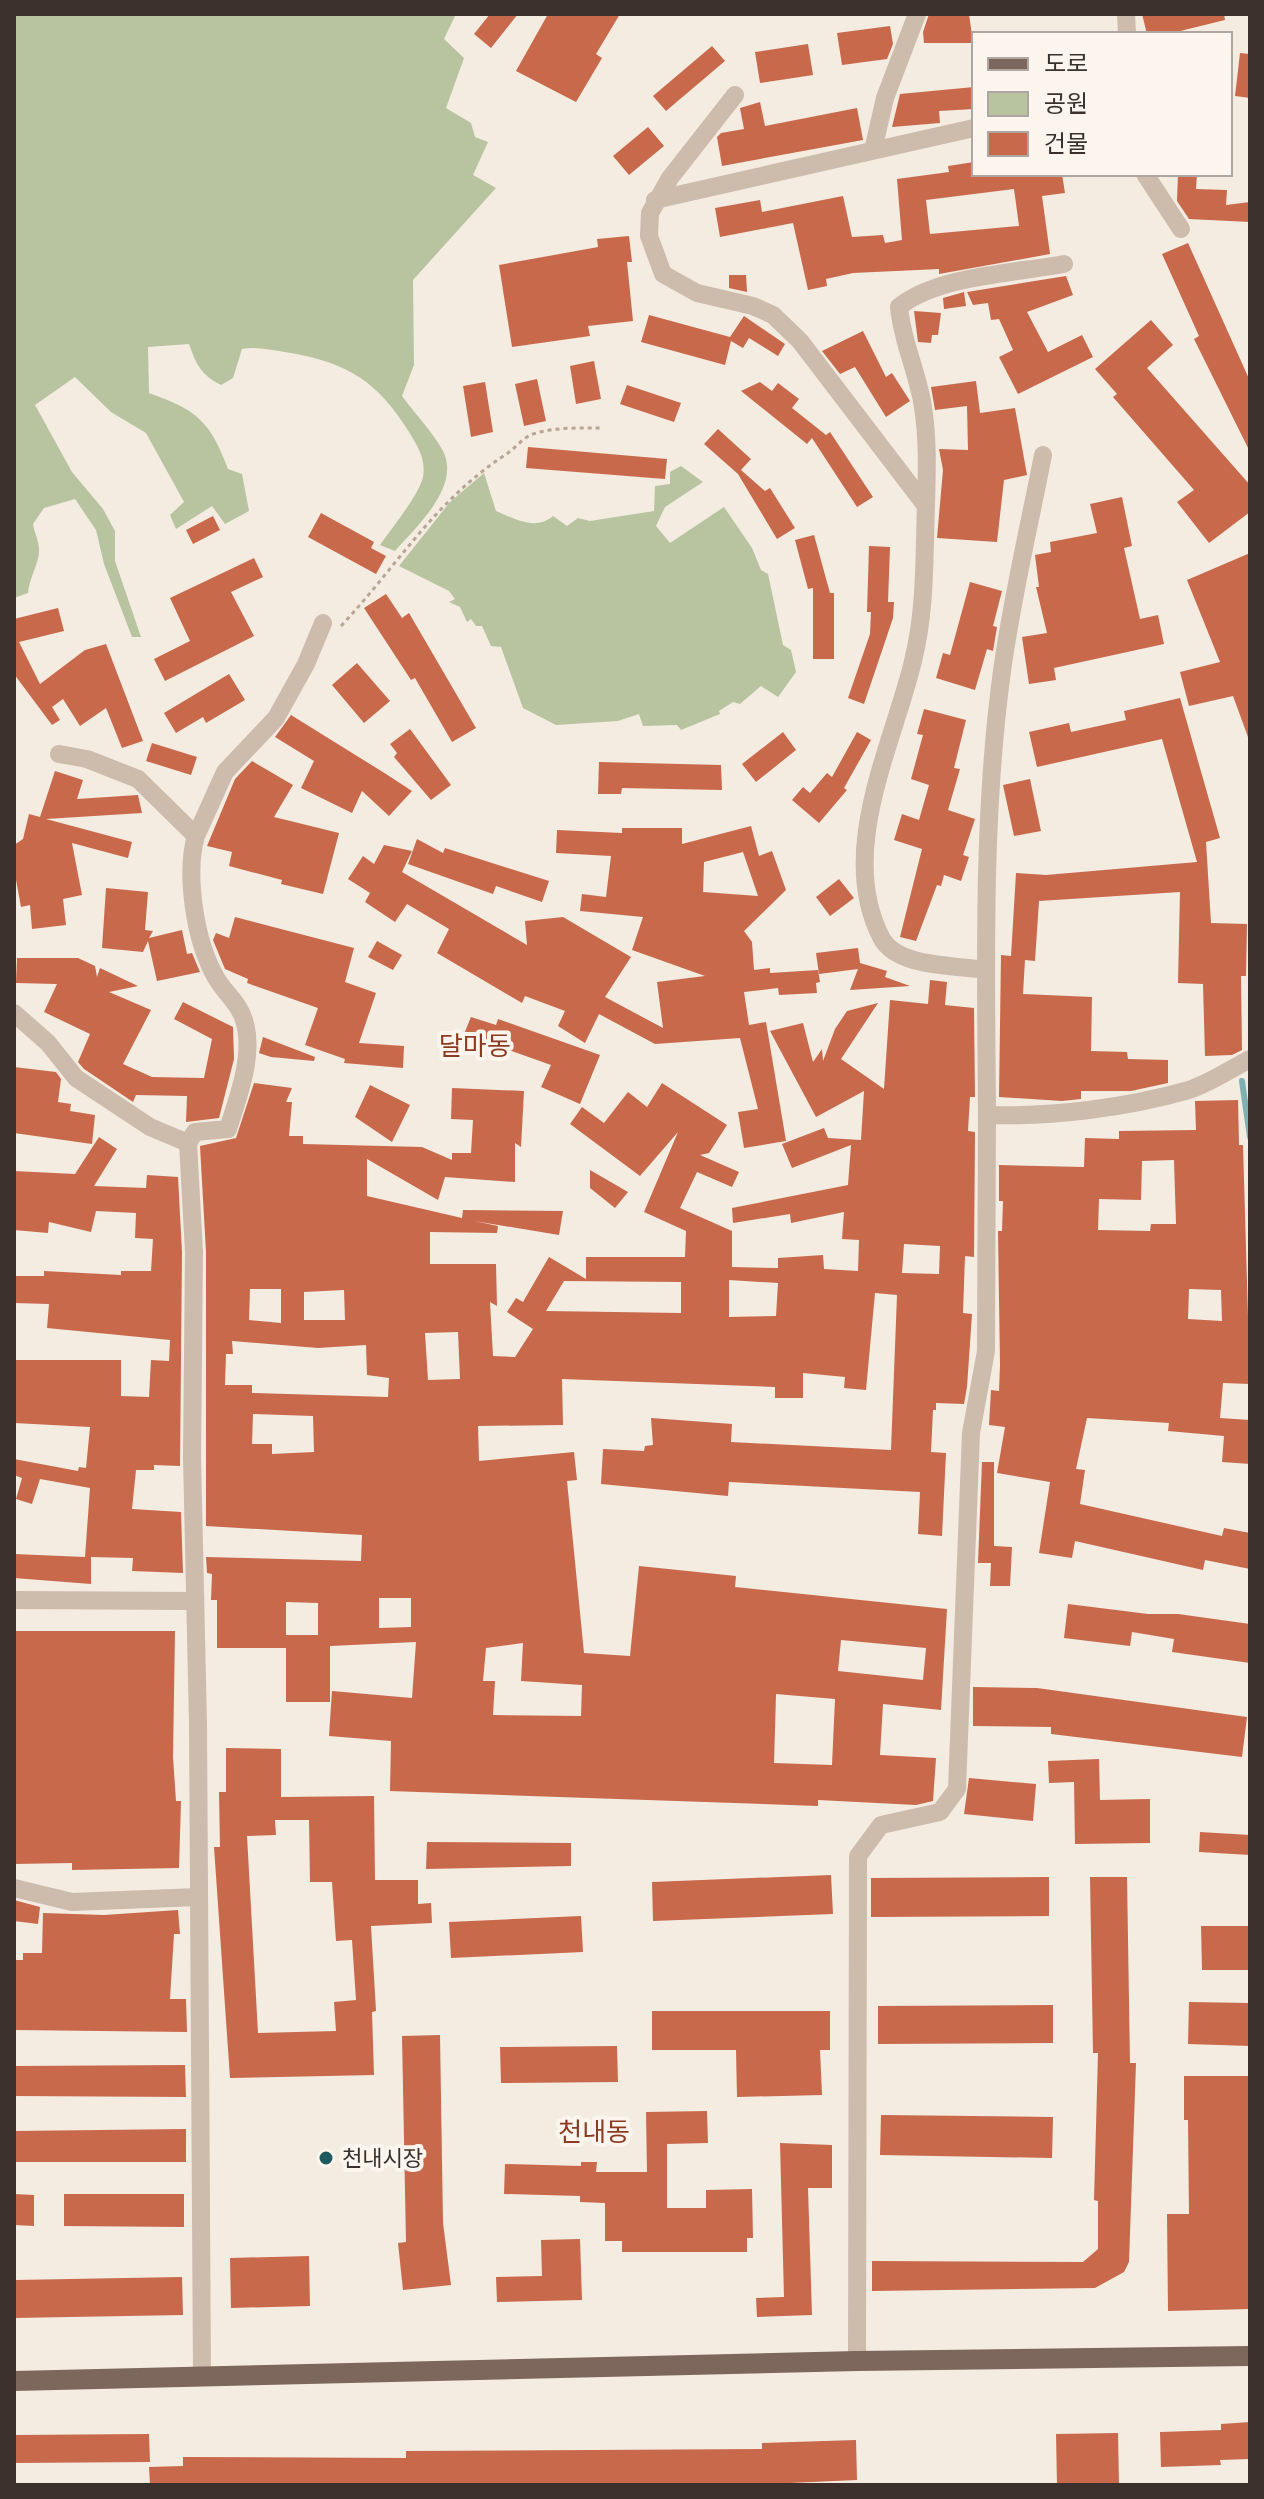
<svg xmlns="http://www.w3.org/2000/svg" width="1264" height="2499" viewBox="0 0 1264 2499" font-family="Quicksand,'Noto Sans KR',sans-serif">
  <rect width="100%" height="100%" fill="#f4ebe1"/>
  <path fill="#b8c4a0" d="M14,14h442l-12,25 20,19 -18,50 25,15 4,14 13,5 -15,33 23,13 -83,92 1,85 -12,31c13,18 31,36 41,55 18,36 -27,76 -48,100l-15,-6c11,-16 39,-50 43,-68 3,-18 -5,-30 -14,-45 -31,-50 -61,-69 -118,-79 -16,-2 -33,-7 -49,-4l-9,29 -12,7c-20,-10 -25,-21 -32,-41l-41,3 1,46c48,17 61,28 79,76l14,5 7,37 -24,13 -13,-18 -36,23 -6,-14 14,-13 -38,-69 -35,-21 -36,-35 -40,28 37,67 31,37 12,22v30l26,76h-9l-28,-73 -8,-34 -21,-31 -31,9 -11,16c1,8 6,17 6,25 1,12 -10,30 -11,44l-14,5z
    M681,466l22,16 -38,25 -9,19 14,17 54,-36 28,41 9,22 7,4 15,71 8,5 5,22 -18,25 -17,-11 -21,18 -7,-2 -14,9 1,3 -39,16 -4,-5 -34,1 -4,-12 -21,7 -62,4 -33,-17 -22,-61 -10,-1 -9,-20h-6l-5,-7 -4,3 -7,-15 -11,-5 6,-3 -6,-8 -50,-25 51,-64 34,-29 12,38c18,8 40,20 57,5l14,10 11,-8 12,3 64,-10 1,-25 15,-2v-12z"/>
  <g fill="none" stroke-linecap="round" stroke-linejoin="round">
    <path stroke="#7fb0b2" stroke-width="6" d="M1242,1081l8,56"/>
  </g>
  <path fill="#c8694b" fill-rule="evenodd" d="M490,14h28l-27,34 -17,-14z
    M548,14h72l-24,40 6,4 -26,44 -60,-31z
    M929,14h40l4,29h-49l-1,-11z
    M1142,14h82l1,6 -57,14h-21z
    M890,26l3,18 -6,15 -45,6 -5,-32z
    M808,44l5,31 -53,8 -5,-31z
    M712,46l13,15 -59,50 -13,-15z
    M1240,53l10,1v44l-15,-2z
    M974,87v22l-35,2 1,12 -48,4 8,-33z
    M760,102l5,24 92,-18 6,32 -141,26 -5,-29 4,-4 23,-4 -4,-21z
    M648,127l16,19 -35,29 -16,-19z
    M974,162v12h88l3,19 -23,3 8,58 -111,20v-5l-86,4 -27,6 1,7 -19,4 -15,-67 -73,14 -5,-29 45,-8 2,12 81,-16 9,41 31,-2 2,8 17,-3 -5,-61 52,-7 -1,-6zM1014,189l5,37 -89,8 -4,-34z
    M1178,174h19l-1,15 31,1 -1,15 24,-3v20l-61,-3 -12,-18z
    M629,236l3,26h-5l6,59 -45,5 2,10 -78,11 -13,-82 99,-18 -1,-8z
    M1188,243l62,138v71l-56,-113 5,-3 -37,-82z
    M729,275h17l1,17 -18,-4z
    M1066,276l7,19 -46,17 21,40 34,-17 11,22 -75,37 -19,-37 14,-7 -14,-31 -8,1 -3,-17 -15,2 -6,-13z
    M964,292l2,14 -22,3 -1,-11z
    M914,311l27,2 -3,22h-6l-1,8 -13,-1z
    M649,315l81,22 14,-21 41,28 -7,12 -29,-18 -6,10 -12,-7 -6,24 -84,-23z
    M1151,320l22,25 -26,23 103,117v27l-41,31 -32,-41 17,-12 -81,-93 4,-3 -22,-25z
    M863,331l23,46 6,-4 18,28 -24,16 -31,-50 -15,7 -18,-23z
    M594,361l7,38 -25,5 -6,-38z
    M537,379l9,42 -22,5 -9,-42z
    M976,381l4,32 35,-5 12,67 -23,5 -7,62 -60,-4 6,-68 -4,-21 29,1 -1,-44 -32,4 -4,-23z
    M485,382l8,50 -22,5 -8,-51z
    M760,382l12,9 6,-8 21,16 -7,9 34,27 4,-3 43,65 -16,10 -45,-69 -5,6 -66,-53z
    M627,385l54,18 -7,19 -54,-18z
    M718,429l33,30 -10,11 24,21 5,-3 25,40 -18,11 -39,-65 -34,-30z
    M528,447l139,12 -2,20 -139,-11z
    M1122,497l10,49 -8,2 16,71 18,-4 6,29 -110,24 2,12 -27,4 -7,-47 25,-4 -11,-46h3l-4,-32 16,-3 -1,-10 47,-9 -7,-29z
    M321,513l53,29 -3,6 15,8 -10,18 -68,-37z
    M213,516l7,14 -27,14 -7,-14z
    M814,535l16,58h4v66h-21v-71l-5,1 -13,-49z
    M869,546l21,1 -2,55h6l-1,16 -29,86 -16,-6 22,-64 1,-22h-4z
    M1250,553v184h-2l-15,-41 -44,10 -9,-34 40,-10 -33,-82z
    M254,558l9,19 -32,15 23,44 -89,45 -11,-22 36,-18 -20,-43z
    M970,582l32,9 -9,35 4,1 -4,24 -6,-2 -12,41 -39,-12 7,-25 7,2z
    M386,594l16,24 7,-5 67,115 -24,14 -37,-64 -4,2 -47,-72z
    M58,608l6,23 -45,11 21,42 45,-34 21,-6 37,97 -21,7 -16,-40 -26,18 -17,-27 -11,8 8,13 -8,5 -38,-51v-55z
    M357,663l33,38 -26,22 -32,-38z
    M229,674l16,26 -39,23 -3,-6 -27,16 -12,-20z
    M1180,698l40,140 -14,4 5,81 36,1 -1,52h-5l1,74 -10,5 -27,1 -2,-72 -25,-1 2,-91 -141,9 -4,60 -10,-1 -2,34 69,3 -1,54 36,1 1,7 40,1v23l-37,8h-50v8l-19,2 -63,-4 2,-142 10,1 5,-83 30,2 151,-13 -35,-123 -125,28 -8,-35 40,-9 2,9 55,-12 -2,-9z
    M924,709l42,11 -12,48 6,1 -12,41 27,9 -12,36 6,2 -8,24 -17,-6 -3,11 -4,-1 -21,56 -16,-4 22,-88 -28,-9 8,-26 17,6 10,-35 -18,-6 12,-44 -6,-1z
    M291,715l95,59 26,17 -23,25 -27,-25 -10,22 -51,-25 13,-27 -39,-24z
    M410,729l41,56 -20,15 -37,-43 3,-4 -7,-9z
    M783,732l13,18 -40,32 -14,-18z
    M857,732l14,8 -27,48 3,2 -28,33 -27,-23 11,-13 7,6 17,-20 5,4z
    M152,743l45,14 -6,18 -45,-14z
    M252,761l41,24 -19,32 65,16 -16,61 -42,-10 1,-4 -53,-14 3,-14 -25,-6 28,-67z
    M599,762l122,3 1,25 -100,-2 -1,6h-23z
    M55,771l28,9 -6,19 61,-4 4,18 -96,6 86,23 -4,16 -56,-15 10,52 -19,4 3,26 -34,4 -2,-24 -9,2 -7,-38v-24l9,-6 6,-25 11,3z
    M1030,779l11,52 -27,5 -11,-51z
    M751,826l8,30 13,-5 14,39 -42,41 8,11 2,28 16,-2v5l48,-3 2,12 -4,1 1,10 -38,2 -1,-7 -34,4 5,33 17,-3 20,119 -42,7 -6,-36 20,-3 -18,-71 -85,6 -56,-30 -14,29 -27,-17 7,-15 -40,-15 -3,7 -85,-50 12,-24 -42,-25 -12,18 -30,-20 5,-9 -22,-14 15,-23 11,8 10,-19 28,6 -10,21 125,73 -2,-24 38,-4 68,40 -26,40 58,31 -6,-46 48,-6 -73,-26 11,-33 -63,-6 2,-17 24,3 5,-41 -55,-3 1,-23 65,3v-5h60v16zM743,852l15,44 -55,-4 1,-30z
    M417,839l26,14 2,-5 104,33 -7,21 -46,-16 -3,8 -85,-30z
    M839,879l15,19 -24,18 -14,-19z
    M106,888l42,4 -3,38 8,1 -4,7 33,-8 5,24 5,-1 8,19 -43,9 -9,-40 -5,11 -41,-4z
    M235,917l119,31 -9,34 31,11 -17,50 45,3 -1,22 -59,-5 1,-4 -40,-14 13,-37 -71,-25 1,-4 -23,-10 -12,-29 3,-7 13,5z
    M377,941l25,14 -9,15 -25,-13z
    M858,948l2,15 27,8 -2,6 25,9 -60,4 8,-21 -39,5 -3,-21z
    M17,958h61l17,8 2,11 3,-9 38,18 -29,6 42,18 -28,54 29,13 52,1 8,-39 -38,-20 9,-17 50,25 1,32 -15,59 -33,4 1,-26 -51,-1 -3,7 -49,-33 -6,-7 12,-28 -46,-22 13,-28 -41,-1z
    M930,980l17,2 -2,23 29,3 1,89h-5l-2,34 7,1 -1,125 -9,-1 -2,57 9,1 -5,73 -3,17 -28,-1v7h-3l-2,42 15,1 -4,83 -24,-2 2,-42 -191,-10 -1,14 -127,-12 2,-35 41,2 1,-5 8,-1 -2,-27 81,6 -1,18 160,8 6,-155 -22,-2 -9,97 -22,-2 1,-11 -42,-4v25h-28v-11l-213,-8 1,46 -85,1 1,35 95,-9 3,28 -10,1 17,172 46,3 9,-90 97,10 -1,11 212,22 -6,101 -58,-6 -3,51 56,3 -3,43 -17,4 -98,-5v6l-428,-15 1,-50 -62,-5 3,-45 80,7 4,-56 -86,4v56h-44v-54h-69v-48h-6l1,-26 -5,-1 -1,-16 155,4 1,-26 -156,-9v-274l-6,-106 36,-8 18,-55 38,5 -6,14h6l-3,34h14v8l119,3 30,13v-7h19l2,-33 -22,-1 1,-31 72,3 -3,56 -6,-4v39l-70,-5 -7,23 -71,-41v37l95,22 1,-8 100,1 -4,24 -85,-14 24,5 -1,7 -67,-1v32h66l1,42 -7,-4 3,54 22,1 18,-28 -26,-17 9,-14 7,4 26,-45 37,22v-22h99l1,-26 -42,-19 34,-80 -38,44 -70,-52 12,-17 22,16 24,-31 19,15 15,-24 65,42 -18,28 -9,2 39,17 -7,15 -35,-15 -17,36 52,23v36l46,1v-10l45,-3 1,14 34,2 1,-31 -17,-1 2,-27 -53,11 -1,-9 -57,9 -1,-15 116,-23 3,-40 -59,23 -10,-24 42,-16 4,10 33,2 3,-49 -48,26 -46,-86 33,-8 10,39 9,-13 1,12 12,-32 12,-18 31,-8 -37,56 43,30 6,-89 38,4zM904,1244l36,2 -1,28 -37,-1zM729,1280l49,3 -2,33 -47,1zM564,1281l117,1v31l-135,-2zM250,1289h31v34l-32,-3zM344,1290l1,30h-41v-28zM458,1332l2,47 -32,1 -3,-47zM232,1341l86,7 48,-3 1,30 22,3 -1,19 -136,-4v-8h-27l1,-31h7zM253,1414l60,2 1,36 -42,2v-10h-20zM379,1598h32v29l-32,1zM286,1602l32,1v32h-32zM841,1640l85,8 -3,32 -85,-9zM523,1643l-2,38 61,4 -1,31 -88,-1 2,-34h-12l3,-33zM776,1694l59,5 -3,66 -58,-2z
    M471,1017l25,8 2,-6 102,36 -20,49 -39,-17 10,-22 -87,-31z
    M263,1037l52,20 -1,4 -43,-4 -12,-4z
    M14,1067l42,5 5,7 -3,23 13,2 -1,7 25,4 -3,29 -78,-11z
    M370,1085l40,20 -18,37 -37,-25z
    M1238,1100l1,45h4l7,239 -27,-1 -3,35 30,2v44l-28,-2 2,-26 -56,-5 1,-8 -82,-5 -11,51 9,1 -5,34 142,32 2,-8 26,5v36l-45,-9 -2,10 -128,-29 -3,17 -33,-5 11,-71 -53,-9 8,-46 -16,-2 2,-35 8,1 1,-26 -2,-134h4l1,-30h-4v-36l85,2 1,-29 34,1v-8l77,-1 -1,-29zM1174,1160l2,64h-25l-1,7 -52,-1 1,-31 42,1 1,-39zM1189,1289l32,1 1,31 -34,-2z
    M99,1137l18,12 -23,37 52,2 1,-13 31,2 4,75 -2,214 -26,-1v5h-18l-4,39 49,3 2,61 -51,-2 1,-13 -42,-1v27l-77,-6v-24l71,3 5,-69 -50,-9 -8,25 -16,-5 6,-21 -8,-3v-16l64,12 1,-4 7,1 4,-41 -76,-4v-63h107v36l28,1 2,-37 18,1 1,-21 -123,-12 2,-24 -35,-1v-27h30v-5l77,4v-4h30l2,-32 -18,-1 1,-25 -40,-2 -5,21 -42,-10 -1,11 -34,-3v-59l61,3z
    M590,1170l38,22 -13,16 -25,-20z
    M982,1462h12v84l18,1 -2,39h-20l1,-23h-13z
    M1068,1604l80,10h30l72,10v39l-78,-11 2,-13 -42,-7 -2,14 -66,-8z
    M14,1631h161l-2,126 3,44h5l-2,67 -107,2v-7l-58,1z
    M973,1687l64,1 210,29 -5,40 -191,-23v-7l-78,-1z
    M226,1748l55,1v48l93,-1 1,84h43v24l13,-1 1,20 -61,3 5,85 -4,1 2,63 -144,3 -16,-231h6l-1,-55h7zM275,1820h34l1,62h22l4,59 16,-1 4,60 -22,2 2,29 -78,2 -11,-197 29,-1z
    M1099,1759l1,41 50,-1v44l-75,1 -1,-62 -25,1 -1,-22z
    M969,1778l67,6 -3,37 -69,-7z
    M1200,1832l50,3v20l-51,-3z
    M427,1842l144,1v23l-145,3z
    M831,1875l2,39 -180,7 -1,-39z
    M1049,1877v39l-178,1v-39z
    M1090,1877h37l3,186h6l-7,199 -5,10 -29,16 -223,3v-30l211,1 15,-13v-48l-4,-1 4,-147h-5z
    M14,1900l26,7 -2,17 -24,-3z
    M178,1910l2,24h-6l-4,65h16l1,33 -173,-2v-70h9v-7h19l1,-40 61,2z
    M581,1916l2,36 -132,6 -2,-36z
    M1201,1926h49v44h-48z
    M1189,2002l61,1v43l-62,-2z
    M1053,2005v38l-175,1v-38z
    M652,2011h178v39h-10l2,45 -85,2 -1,-47h-84z
    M440,2035l3,188 8,62 -48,5 -5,-47 8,-1 -4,-206z
    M617,2046l1,36 -117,1 -1,-36z
    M185,2065l1,32 -172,-1v-30z
    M1184,2076h66v233l-82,2 -1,-97h22l-1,-94h-4z
    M707,2111l1,32 -41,1v64h39v-18l46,-1 1,49h-6v14h-125v-11h-17v-38l-25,-1v-6l-76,-2 1,-30 76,2v-4h16l-1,10h51l-1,-60z
    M881,2115l172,2 -1,41 -172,-3z
    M186,2129v33h-172v-31z
    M780,2143l52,2v43h-24l4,127 -55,2 -1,-19 28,-1z
    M14,2194l20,1v31l-20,-1z
    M64,2194h120v33l-120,-1z
    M580,2239l2,61 -85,2 -1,-25 46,-1 -1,-36z
    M309,2256l1,50 -79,2 -1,-50z
    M182,2277l1,38 -169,3v-38z
    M1250,2422v37l-30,1 1,5 -60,2 -1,-35 61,-2v-6z
    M1118,2433l1,52h-62l-1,-51z
    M149,2434l1,28 -136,1v-28z
    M856,2440l1,40 -112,5h-595l-1,-18 34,-1v-9l223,1v-7l356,-2v-6z"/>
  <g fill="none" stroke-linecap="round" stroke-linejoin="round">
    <path stroke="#b9a596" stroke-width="3" stroke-dasharray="4 4" stroke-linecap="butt" d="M341,626c58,-62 94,-126 167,-173 8,-6 16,-16 25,-19 21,-7 46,-6 68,-6"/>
    <path stroke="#cdbbac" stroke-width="18" d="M1126,14l1,20
      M735,95l-65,83 -20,35 -1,23 14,38 34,19 56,13 20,9 27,26 126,165
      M873,150l12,-52 32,-84
      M1145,174l36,55
      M655,200l319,-72
      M59,754l28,5 51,20 58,57c-11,38 -1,103 18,138 8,17 25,28 30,46 11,34 -6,77 -16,109l-33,3 -7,11 6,109 -2,205 6,267 4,652
      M196,836l29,-64 51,-54 30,-54 17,-41
      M986,970c-30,-5 -90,-2 -105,-33 -44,-86 12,-192 32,-276 13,-53 11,-103 13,-157 1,-33 2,-64 -3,-97 -5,-34 -21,-65 -24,-100 37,-31 117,-34 165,-43
      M14,1013l34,30 28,35 74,49 38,16
      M987,1115c-1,-147 -5,-298 15,-444 10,-73 27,-144 41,-216
      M14,1600l180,1
      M14,1888l58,14 126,-5
      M857,2361l1,-505 23,-31 59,-13 17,-23 14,-356 15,-82 1,-236c66,2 138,-7 202,-25 21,-7 42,-21 61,-31"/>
    <path stroke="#7d675c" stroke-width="20" d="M14,2381l843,-20 393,-5"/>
  </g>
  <circle fill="#1f5a5e" stroke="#fbf5ee" stroke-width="3" cx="326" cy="2158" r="8"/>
  <g text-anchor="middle" stroke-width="8" stroke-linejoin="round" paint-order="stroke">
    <g font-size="22" fill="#3b302b" stroke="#fbf5ee" text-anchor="start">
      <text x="342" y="2166">천내시장</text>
    </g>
    <g font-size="26" fill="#8c3b22" stroke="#fbf5ee">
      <text x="475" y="1055">달마동</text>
      <text x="594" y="2141">천내동</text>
    </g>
  </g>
  <rect width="1264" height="2499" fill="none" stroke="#3b302b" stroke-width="32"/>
  <rect x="972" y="32" width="260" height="144" fill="#fbf5ee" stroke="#aea6a0" stroke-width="2"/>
  <rect x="988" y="58" width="40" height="12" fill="#7d675c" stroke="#aea6a0" stroke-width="2"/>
  <text x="1044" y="72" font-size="24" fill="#3b302b">도로</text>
  <rect x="988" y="92" width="40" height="24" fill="#b8c4a0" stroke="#aea6a0" stroke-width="2"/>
  <text x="1044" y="112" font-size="24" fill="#3b302b">공원</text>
  <rect x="988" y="132" width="40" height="24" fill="#c8694b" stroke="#aea6a0" stroke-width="2"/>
  <text x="1044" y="152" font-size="24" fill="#3b302b">건물</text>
</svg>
